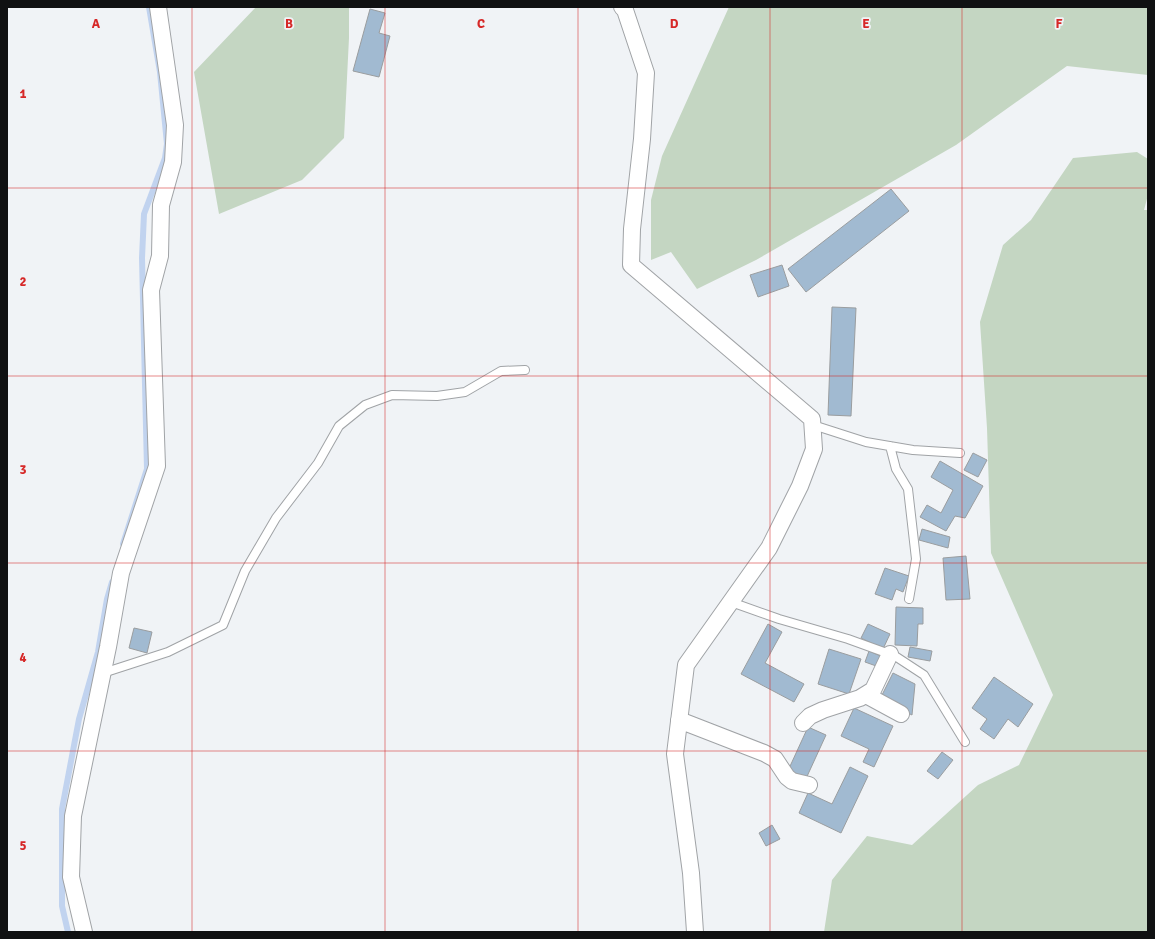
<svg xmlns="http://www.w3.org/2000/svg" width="1155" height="939" viewBox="0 0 1155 939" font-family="Signika,sans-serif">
  <rect width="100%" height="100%" fill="#f0f3f6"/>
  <path fill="#c4d6c2" d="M256,7h93v31l-5,100 -42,42 -83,34 -25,-142z
    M729,7h419v68l-81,-9 -111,79 -200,115 -59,29 -26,-37 -20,8v-60l11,-44z
    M1137,152l11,7v36l-4,15h4v722h-324l8,-52 35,-44 45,9 66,-60 41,-20 34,-70 -62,-142 -4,-125 -7,-106 23,-77 28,-25 42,-62z"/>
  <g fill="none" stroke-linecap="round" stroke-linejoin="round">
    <path stroke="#c1d3ef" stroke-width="6" d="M123,544l24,-75 -5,-211 2,-44 21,-56 2,-14 -7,-72 -11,-65
      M68,932l-6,-26v-97l17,-90 19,-67 9,-53 5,-17"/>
  </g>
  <path fill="#a1bad1" stroke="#9a9d9f" d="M370,9l15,4 -6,20 11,3 -11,41 -26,-6z
    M891,189l18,22 -103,81 -18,-23z
    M782,265l7,21 -31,11 -8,-22z
    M832,307l24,1 -5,108 -23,-1z
    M973,453l14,7 -9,17 -14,-7z
    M940,461l43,25 -18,32 -10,-2 -9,15 -26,-14 7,-12 14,8 12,-23 -22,-13z
    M922,529l28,8 -2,11 -29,-8z
    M966,556l4,43 -24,1 -3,-42z
    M885,568l24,8 -6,16 -7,-3 -4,11 -17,-6z
    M896,607l27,1v16h-5l-1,22 -22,-1z
    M768,624l14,8 -17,31 39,21 -10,18 -53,-28z
    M868,624l22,10 -7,15 -22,-11z
    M134,628l18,4 -5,21 -18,-5z
    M910,647l22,4 -2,10 -22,-4z
    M829,649l32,10 -12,35 -31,-10z
    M869,651l14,6 -4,10 -14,-5z
    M893,673l22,11 -3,31 -32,-16z
    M994,677l39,27 -15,23 -10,-8 -14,20 -14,-10 7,-10 -15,-11z
    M854,708l39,18 -19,41 -11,-5 6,-13 -28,-13z
    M808,727l18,8 -22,48 -18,-8z
    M942,752l11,8 -15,19 -11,-8z
    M850,767l18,9 -27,57 -42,-20 9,-20 24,11z
    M772,825l8,14 -14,7 -7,-13z"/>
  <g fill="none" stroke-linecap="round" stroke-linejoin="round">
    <defs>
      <path id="service" d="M813,425l53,17 47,8 47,3
        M890,446l6,23 12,20 8,70 -7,40
        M731,602l48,17 69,20 47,17 29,19 41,67
        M103,673l65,-21 55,-27 22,-54 31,-53 42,-55 21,-37 26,-21 27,-10 45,1 28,-4 36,-21 24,-1"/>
      <path id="minor" d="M622,7l3,3 21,63 -4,66 -10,90 -1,36 181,154 2,30 -14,37 -31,62 -83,117 -11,89 16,119 4,59
        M866,695l35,19
        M679,720l85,33 11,6 12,18 5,4 17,4
        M803,723l7,-7 13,-6 37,-12 13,-8 17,-36
        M84,932l-13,-55 2,-61 35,-169 13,-74 36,-107 -6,-176 9,-34 1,-51 12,-43 2,-37 -17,-118"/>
    </defs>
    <use href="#service" stroke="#a0a3a6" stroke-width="10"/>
    <use href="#minor" stroke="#a0a3a6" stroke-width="18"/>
    <use href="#service" stroke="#fff" stroke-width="8"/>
    <use href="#minor" stroke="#fff" stroke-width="16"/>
  </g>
  <path fill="none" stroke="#d62828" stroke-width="1" stroke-opacity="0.55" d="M192,7v925M385,7v925M578,7v925M770,7v925M962,7v925M7,188h1141M7,376h1141M7,563h1141M7,751h1141"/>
  <g font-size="13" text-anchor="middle" font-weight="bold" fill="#d62828" stroke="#f0f3f6" stroke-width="3.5" stroke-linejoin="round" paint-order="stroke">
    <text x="96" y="28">A</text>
    <text x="289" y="28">B</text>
    <text x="481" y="28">C</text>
    <text x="674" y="28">D</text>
    <text x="866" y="28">E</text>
    <text x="1059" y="28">F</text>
    <text x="23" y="98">1</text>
    <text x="23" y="286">2</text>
    <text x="23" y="474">3</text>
    <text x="23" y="662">4</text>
    <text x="23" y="850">5</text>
  </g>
  <rect width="1155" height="939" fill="none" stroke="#101112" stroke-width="16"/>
</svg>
